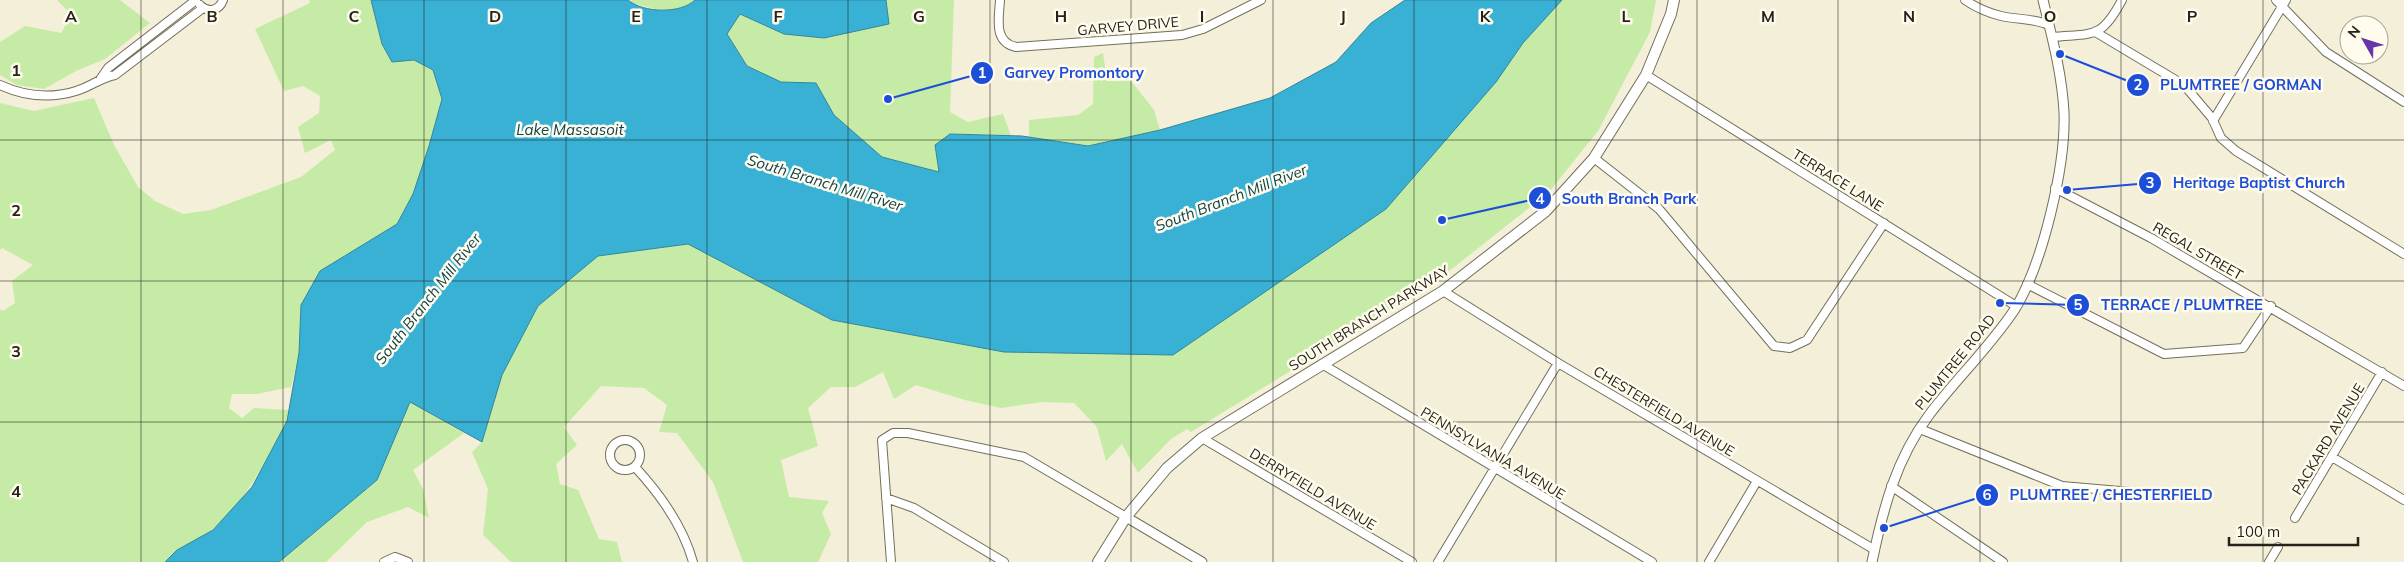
<svg xmlns="http://www.w3.org/2000/svg" width="2404" height="562" viewBox="0 0 2404 562" font-family="Mulish,sans-serif">
  <rect width="100%" height="100%" fill="#f4efd8"/>
  <path fill="#c6eba6" d="M57,0h63l30,23 -45,36 -29,12 -32,18 -27,-4 -17,-10v-33l25,-16 36,7 11,-18z
    M309,0h62l11,44 51,26 9,29 -13,47 -16,48 -16,30 -36,24 -60,57 -2,48 -8,34 -34,7h-25l-3,14 13,10 12,-10 35,2 -2,11c-21,39 -40,79 -74,108 -15,13 -32,17 -48,33h-165v-253l3,2 12,-8 -3,-22 21,-16 -31,-17 -2,2v-147l34,8 60,-13 20,47 24,42 17,14 28,13 28,-4 90,-33 34,-27 -4,-10 -26,13 -7,-26 21,-14 1,-17 -17,-10 -19,5 -29,-62 55,-26z
    M631,0h64c-18,18 -42,8 -64,3z
    M886,0h68l-4,112 18,10 35,-8 8,22 -62,-2 -9,38 -58,-15 -48,-42 -18,-32 -35,-1 -34,-16 -20,-32 13,-20 44,20 105,-9z
    M1562,0h94l-6,32 -52,99 -49,61 -96,76 -122,78 -140,86 -4,-3 -16,10 -33,34 -16,-29 -16,17 -9,-34 -23,-24 -32,-1 -41,6 -36,-8 -49,-15 -22,14 -11,-27 -28,15h-24l-23,21 10,38 -37,14 8,37 40,4 -7,12 9,21 -13,28h-75l-30,-80 -36,-49 -18,-1 8,-27 -23,-17 -43,-2 -37,41 13,18 -21,19 4,20 18,6 21,49 18,3 5,20h-111l-28,-27 5,-46 -16,-37 10,-10 20,-67 36,-69 60,-50 91,-12 143,76 172,32 169,3 213,-146 110,-127 27,-39z
    M1103,53l4,28h24l23,29 6,20 -72,16 -59,-9v-17l49,-5 15,-11 1,-47z
    M410,402l54,31 -51,37 10,19 6,29 -21,-11 -41,15 -41,40h-47l98,-82z"/>
  <path fill="#39b1d4" stroke="#33869c" d="M371,0h257c15,13 53,14 67,0h191l3,24 -65,14 -40,-4 -44,-20 -13,20 20,32 34,16 35,1 18,32 48,42 57,15 -4,-27 15,-11 72,2 66,10 72,-16 110,-32 66,-36 35,-39 34,-23h157l-39,43 -27,39 -110,127 -213,146 -169,-3 -172,-32 -144,-76 -90,12 -60,50 -36,69 -20,67 -72,-40 -33,78 -98,82h-114l12,-12 36,-20 39,-43 35,-66 12,-68 2,-48 19,-34 77,-47 16,-30 16,-48 13,-47 -9,-29 -19,-10 -22,2 -10,-18z"/>
  <g fill="none" stroke-linecap="round" stroke-linejoin="round">
    <defs>
      <path id="minor" d="M1000,0c-1,18 -7,42 16,47l166,-12 21,-6 58,-29
        M1965,0c10,7 24,13 36,16 17,4 32,2 48,9
        M2276,0l50,52 78,50
        M200,5c8,8 19,6 23,-5
        M2097,33l87,52 28,33 9,20 15,13 168,103
        M2052,37c41,-4 49,3 70,-37
        M1646,75l370,231
        M101,78l7,-10 88,-68
        M0,85c24,11 50,14 76,6 14,-4 24,-13 39,-16l88,-67
        M2213,121l73,-121
        M1594,158l65,51 115,137 16,2 17,-8 77,-117
        M2055,188l96,50 253,148
        M2027,284l137,70 79,-6 28,-42
        M1443,291l115,72 317,187
        M1322,364l330,198
        M1920,429l142,57 93,8
        M1202,438l210,124
        M610 455a15 15 0 1 1 30 0a15 15 0 1 1-30 0Z
        M2332,457l72,43
        M635,467c25,27 48,59 58,95
        M1891,486l112,76
        M886,498l28,10 90,54
        M2295,518l87,-146
        M384,562l11,-5 13,5
        M891,562l-9,-122 11,-7h15l116,24 102,60
        M1438,562l120,-199
        M1709,562l48,-81
        M2269,562l9,-15"/>
      <path id="tertiary" d="M1126,517l76,45
        M1872,562c11,-53 24,-103 57,-147 27,-36 61,-68 86,-106 28,-46 51,-144 49,-197 -2,-38 -12,-75 -21,-112"/>
      <path id="secondary" d="M1098,562l28,-45 41,-49 35,-30 241,-147 103,-80 48,-53 52,-83 25,-61 3,-14"/>
    </defs>
    <use href="#minor" stroke="#736f5b" stroke-width="10"/>
    <use href="#tertiary" stroke="#736f5b" stroke-width="11"/>
    <use href="#secondary" stroke="#736f5b" stroke-width="12"/>
    <use href="#minor" stroke="#fff" stroke-width="8"/>
    <use href="#tertiary" stroke="#fff" stroke-width="9"/>
    <use href="#secondary" stroke="#fff" stroke-width="10"/>
  </g>
  <path fill="none" stroke="#24221a" stroke-width="1" stroke-opacity="0.55" d="M141,0v562M283,0v562M424,0v562M566,0v562M707,0v562M848,0v562M990,0v562M1131,0v562M1273,0v562M1414,0v562M1556,0v562M1697,0v562M1838,0v562M1980,0v562M2121,0v562M2263,0v562M0,140h2404M0,281h2404M0,422h2404"/>
  <g text-anchor="middle" stroke-width="5" stroke-linejoin="round" paint-order="stroke">
    <g font-size="14" fill="#24221a" stroke="#fffcee">
      <text transform="translate(1128 26) rotate(-5)" y="5">GARVEY DRIVE</text>
      <text transform="translate(1838 180) rotate(32)" y="5">TERRACE LANE</text>
      <text transform="translate(2198 251) rotate(30)" y="5">REGAL STREET</text>
      <text transform="translate(1369 318) rotate(-32)" y="5">SOUTH BRANCH PARKWAY</text>
      <text transform="translate(1955 362) rotate(-51)" y="5">PLUMTREE ROAD</text>
      <text transform="translate(1664 411) rotate(31)" y="5">CHESTERFIELD AVENUE</text>
      <text transform="translate(2328 439) rotate(-59)" y="5">PACKARD AVENUE</text>
      <text transform="translate(1493 453) rotate(31)" y="5">PENNSYLVANIA AVENUE</text>
      <text transform="translate(1313 489) rotate(31)" y="5">DERRYFIELD AVENUE</text>
    </g>
    <g font-size="15" font-style="italic" fill="#0e4251" stroke="#fffcee">
      <text x="570" y="135">Lake Massasoit</text>
      <text transform="translate(825 183) rotate(17)" y="5">South Branch Mill River</text>
      <text transform="translate(1231 198) rotate(-21)" y="5">South Branch Mill River</text>
      <text transform="translate(428 299) rotate(-52)" y="5">South Branch Mill River</text>
    </g>
  </g>
  <g font-size="16" text-anchor="middle" font-weight="bold" fill="#24221a" stroke="#fffcee" stroke-width="5" stroke-linejoin="round" paint-order="stroke">
    <text x="71" y="22">A</text>
    <text x="212" y="22">B</text>
    <text x="354" y="22">C</text>
    <text x="495" y="22">D</text>
    <text x="636" y="22">E</text>
    <text x="778" y="22">F</text>
    <text x="919" y="22">G</text>
    <text x="1061" y="22">H</text>
    <text x="1202" y="22">I</text>
    <text x="1343" y="22">J</text>
    <text x="1485" y="22">K</text>
    <text x="1626" y="22">L</text>
    <text x="1768" y="22">M</text>
    <text x="1909" y="22">N</text>
    <text x="2050" y="22">O</text>
    <text x="2192" y="22">P</text>
    <text x="16" y="76">1</text>
    <text x="16" y="216">2</text>
    <text x="16" y="357">3</text>
    <text x="16" y="497">4</text>
  </g>
  <path fill="none" stroke="#1d4ed8" stroke-width="2" d="M888 99L982 73M2060 54L2138 85M2067 190L2150 183M1442 220L1540 198M2000 303L2078 305M1884 528L1987 495"/>
  <g fill="#1d4ed8" stroke="#fffcee" stroke-width="2">
    <circle cx="888" cy="99" r="5"/>
    <circle cx="2060" cy="54" r="5"/>
    <circle cx="2067" cy="190" r="5"/>
    <circle cx="1442" cy="220" r="5"/>
    <circle cx="2000" cy="303" r="5"/>
    <circle cx="1884" cy="528" r="5"/>
    <circle cx="982" cy="73" r="12"/>
    <circle cx="2138" cy="85" r="12"/>
    <circle cx="2150" cy="183" r="12"/>
    <circle cx="1540" cy="198" r="12"/>
    <circle cx="2078" cy="305" r="12"/>
    <circle cx="1987" cy="495" r="12"/>
  </g>
  <g font-size="15" text-anchor="middle" font-weight="bold" fill="#fff">
    <text x="982" y="78">1</text>
    <text x="2138" y="90">2</text>
    <text x="2150" y="188">3</text>
    <text x="1540" y="204">4</text>
    <text x="2078" y="310">5</text>
    <text x="1987" y="500">6</text>
  </g>
  <g font-size="15" text-anchor="middle" font-weight="bold" fill="#1d4ed8" stroke="#fffcee" stroke-width="5" stroke-linejoin="round" paint-order="stroke">
    <text x="1074" y="78">Garvey Promontory</text>
    <text x="2241" y="90">PLUMTREE / GORMAN</text>
    <text x="2259" y="188">Heritage Baptist Church</text>
    <text x="1629" y="204">South Branch Park</text>
    <text x="2182" y="310">TERRACE / PLUMTREE</text>
    <text x="2111" y="500">PLUMTREE / CHESTERFIELD</text>
  </g>
  <g transform="translate(2364 40) rotate(309)"><circle r="24" fill="#fffcee" stroke="#a7a599"/>
  <path d="M0-4L9 19L0 12L-9 19Z" fill="#6834ab"/>
  <text y="-8" font-size="14" font-weight="bold" text-anchor="middle" fill="#24221a">N</text>
  </g>
  <path d="M2229 537v8h129v-8" fill="none" stroke="#24221a" stroke-width="2.5"/>
  <text x="2236" y="537" font-size="15" fill="#24221a" stroke="#fffcee" stroke-width="4" paint-order="stroke">100 m</text>
</svg>
